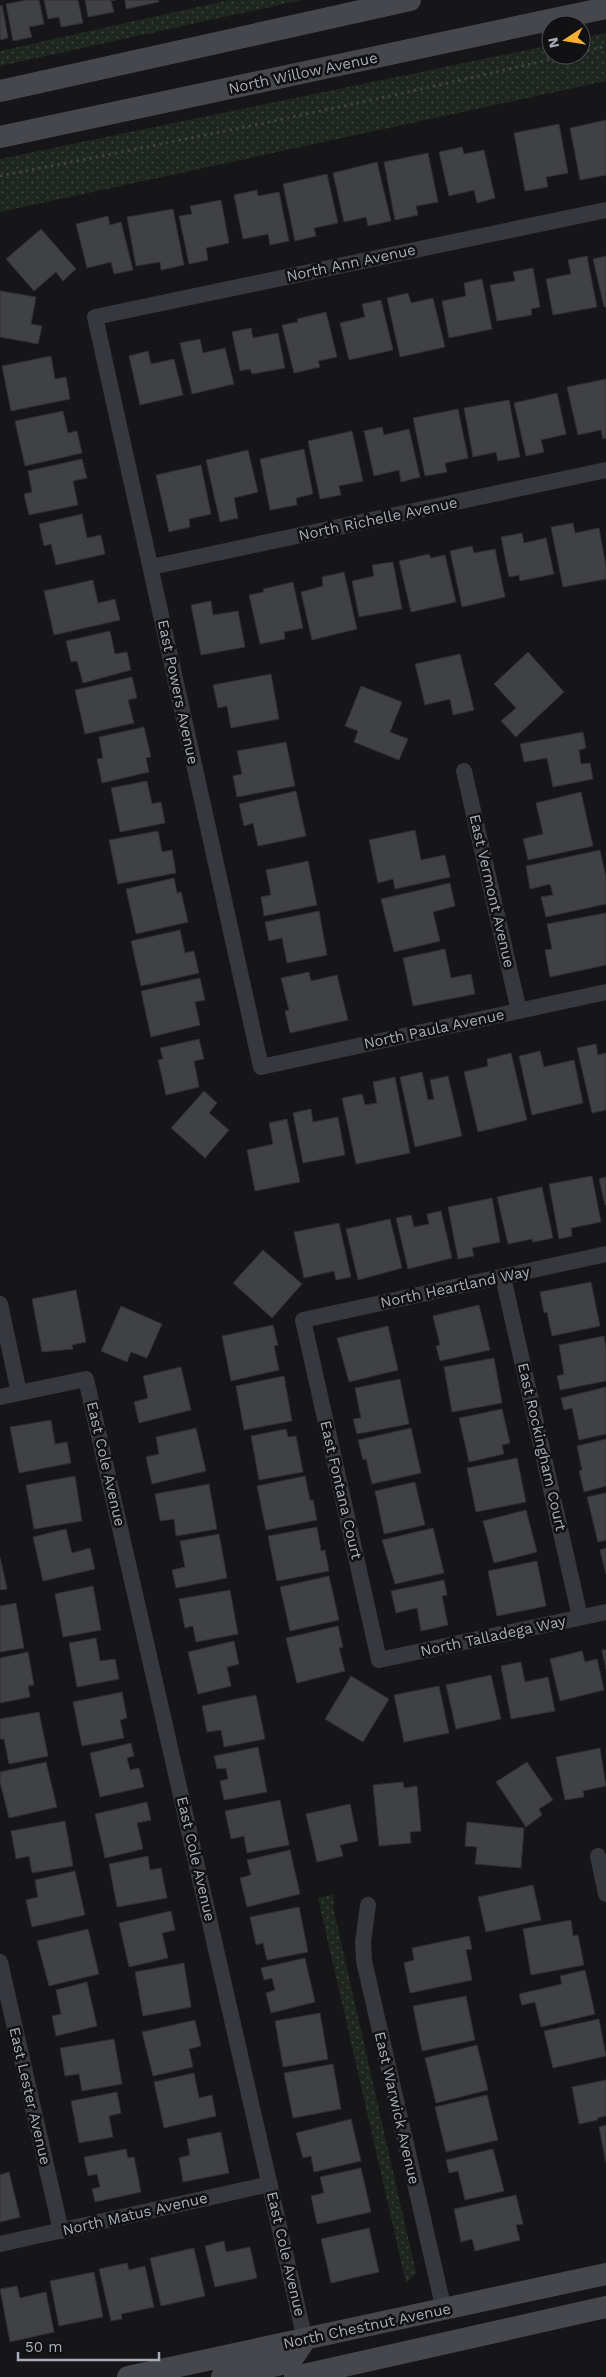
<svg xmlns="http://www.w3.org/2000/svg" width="606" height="2377" viewBox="0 0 606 2377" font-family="'Work Sans',sans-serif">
  <defs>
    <pattern id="park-dots" width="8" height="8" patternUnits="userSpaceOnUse" patternTransform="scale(1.25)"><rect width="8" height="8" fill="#1e261f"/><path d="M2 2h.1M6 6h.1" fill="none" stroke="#3c433d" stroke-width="1.8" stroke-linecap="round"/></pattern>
  </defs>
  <rect width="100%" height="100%" fill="#161618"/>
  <path fill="url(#park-dots)" d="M229,0h73l-302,66v-15z
    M606,33v48l-606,131v-53l551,-114v10h30v-17z
    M334,1894l-1,13 83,366 -10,10 -88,-385z"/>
  <path fill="#404145" stroke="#303034" d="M27,0h12l5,24 -15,3 3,10 -19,4 -7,-37z
    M44,0h34l5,23 -22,4 -2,-10 -11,2z
    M85,0h31l-5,1 3,11 -26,5z
    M125,0h33l1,2 -33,7z
    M2,5l6,33 -8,2v-34z
    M606,120v55l-26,5 -10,-52z
    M559,124l9,49 -22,4 2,10 -23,4 -11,-58z
    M462,147l2,7 20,-4 11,48 -18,5 -3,-13 -25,6 -10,-44z
    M428,153l10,49 -22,4 2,9 -23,5 -11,-58z
    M377,162l14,59 -23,5 -2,-9 -22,5 -11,-49z
    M327,174l11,49 -24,5 2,8 -21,5 -12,-57z
    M257,190l1,6 21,-4 10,49 -19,4 -2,-11 -25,5 -9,-44z
    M221,200l8,43 -23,5 2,12 -19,4 -10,-48 13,-2 -2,-8z
    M173,209l11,56 -23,5 -1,-8 -24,4 -9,-49z
    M108,216l2,9 11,-3 12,48 -19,4 -3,-12 -24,6 -11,-44z
    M41,229l35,40 -13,12 -7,-9 -22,19 -28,-32z
    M587,256l10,51 -44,8 -7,-36 25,-5 -3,-14z
    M606,256v51h-2l-11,-48z
    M533,268l7,39 -9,2 1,6 -35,6 -7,-36 25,-4 -2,-9z
    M482,279l10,50 -43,9 -7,-37 24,-5 -2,-13z
    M0,291l36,6 -5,27 11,2 -4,18 -38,-7z
    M408,293l3,10 22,-5 12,49 -45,10 -13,-59z
    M381,300l12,50 -44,10 -9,-37 25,-6 -3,-13z
    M326,312l11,45 -19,4 2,6 -26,6 -12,-48 16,-3 -1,-3z
    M251,328l2,10 25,-5 7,35 -33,6 -2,-5 -10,2 -8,-39z
    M200,339l3,14 22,-5 9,36 -42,10 -12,-51z
    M148,351l3,13 23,-5 9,36 -43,10 -11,-49z
    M51,356l4,23 11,-2 4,22 -59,12 -9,-45z
    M606,379v59l-3,1 -2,-9 -23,5 -11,-48z
    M557,393l9,41 -25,6 3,12 -18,4 -12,-53z
    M509,400l11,57 -22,4 -2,-9 -23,5 -9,-49z
    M458,409l10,49 -23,5 2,9 -22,4 -12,-58z
    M63,411l5,22 9,-2 5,22 -57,13 -10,-45z
    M382,427l2,8 25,-6 11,48 -19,5 -2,-12 -25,6 -10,-45z
    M352,431l11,50 -24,5 2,9 -21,4 -12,-58z
    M304,449l9,45 -17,4 1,7 -27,5 -10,-51z
    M248,450l10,42 -24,6 4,20 -18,4 -14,-62z
    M82,459l5,19 -14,3 5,24 -49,10 -5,-21 8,-2 -4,-21z
    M201,465l10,49 -22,5 1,8 -21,5 -13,-57z
    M82,514l5,24 14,-3 4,19 -49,11 -5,-21 -7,2 -5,-22z
    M573,523l2,10 24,-5 7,38v13l-43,8 -12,-60z
    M522,533l2,10 22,-5 8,36 -34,7 -1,-6 -10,2 -8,-40z
    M472,546l2,7 21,-4 10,48 -43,10 -12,-56z
    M429,554l2,4 14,-3 11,47 -45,10 -12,-51z
    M393,562l9,47 -43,8 -7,-36 22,-5 -2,-11z
    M344,572l13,57 -45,11 -11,-48 22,-6 -1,-9z
    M93,580l5,23 17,-4 5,21 -66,15 -10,-44z
    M293,582l10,46 -19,4 1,7 -25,5 -11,-49 15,-3 -1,-3z
    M211,601l2,14 25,-4 7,36 -44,8 -10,-50z
    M110,631l5,23 12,-2 4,18 -48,13 -6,-22 -6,1 -5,-21z
    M528,652l36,40 -48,45 -15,-16 15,-13 -22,-24z
    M460,654l14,56 -21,5 -3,-16 -25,6 -10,-41z
    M271,674l8,45 -48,9 -4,-22 -9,2 -5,-23z
    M132,677l5,21 -9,2 6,23 -49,11 -10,-44z
    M361,686l41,16 -12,30 18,7 -9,21 -45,-18 4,-11 -13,-5z
    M144,727l7,30 -5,1 3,14 -47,11 -5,-24 6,-1 -4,-21z
    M583,732l3,16 -7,2 2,14 9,-1 3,16 -40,8 -6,-29 -23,4 -4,-18z
    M286,742l9,44 -58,11 -4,-21 9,-2 -5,-23z
    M147,781l5,23 9,-2 4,21 -45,9 -9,-44z
    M296,791l10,45 -48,10 -5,-23 -9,3 -5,-22z
    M581,792l12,54 -65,14 -5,-21 20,-5 -7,-31z
    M415,830l6,30 24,-5 5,22 -55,12 -2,-10 -15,4 -9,-43z
    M158,831l4,21 10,-2 4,23 -58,11 -9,-44z
    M600,850l6,27v27l-60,13 -5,-20 12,-2 -3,-11 -20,5 -4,-23z
    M308,861l9,44 -53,11 -3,-19 10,-2 -5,-25z
    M174,878l3,15 4,-1 7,30 -52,12 -10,-45z
    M450,883l5,23 -22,6 7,29 -46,11 -13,-53z
    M319,911l8,44 -40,8 -5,-25 -13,3 -4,-19z
    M606,913v52l-56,12 -5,-27 7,-1 -5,-25z
    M180,930l5,23 9,-2 5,22 -58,13 -10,-45z
    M445,949l6,29 20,-4 4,20 -62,12 -10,-48z
    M309,972l2,9 26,-6 11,45 -58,13 -5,-22 4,-1 -8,-32z
    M200,978l5,22 -10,2 5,23 -49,12 -10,-46z
    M199,1039l5,20 -10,2 5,26 -33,8 -8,-35 5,-1 -3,-11z
    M596,1044l2,11 8,-2v57l-14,3 -15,-65z
    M540,1051l4,16 30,-7 9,43 -51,12 -13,-59z
    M511,1053l16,67 -49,12 -14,-60 24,-6 -1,-7z
    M422,1072l6,28 6,-1 -4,-19 18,-4 14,60 -47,11 -15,-70z
    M395,1077l15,76 -54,11 -14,-66 20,-4 3,11 12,-2 -4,-21z
    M204,1091l13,12 -8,10 20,17 -24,28 -34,-30z
    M311,1109l2,13 25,-5 7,38 -42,8 -10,-50z
    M287,1119l13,63 -45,9 -8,-41 26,-6 -4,-21z
    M592,1176l9,46 -30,6 1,8 -13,3 -10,-55z
    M606,1177v28h-1l-6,-26z
    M542,1187l11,51 -20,4 -1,-3 -24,5 -11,-47z
    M492,1198l8,44 -28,6 2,8 -16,3 -10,-52z
    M441,1211l11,47 -44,11 -12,-51 15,-3 3,12 15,-3 -2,-10z
    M390,1219l12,49 -44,12 -12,-51z
    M339,1223l12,54 -15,3 -2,-9 -30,7 -10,-46z
    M263,1250l39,34 -30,34 -39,-35z
    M591,1282l9,44 -48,10 -5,-24 -3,1 -4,-21z
    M76,1290l10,52 -14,3 1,4 -31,3 -10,-53z
    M479,1305l11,45 -50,11 -4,-15 4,-1 -7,-29z
    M121,1306l41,18 -15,34 -16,-6 -4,10 -26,-11z
    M273,1325l5,20 -4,1 5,24 -48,11 -9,-45z
    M388,1326l10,44 -49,12 -12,-44z
    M604,1336l2,12v33l-46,9 -3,-14 7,-2 -5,-29z
    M494,1358l8,45 -50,9 -8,-45z
    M181,1367l10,43 -52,13 -5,-21 14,-4 -5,-22z
    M284,1376l8,45 -48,9 -8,-44z
    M400,1379l9,45 -52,10 -4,-15 8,-1 -6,-30z
    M606,1387v47l-27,6 -7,-32 -8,2 -3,-12z
    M502,1409l8,34 -8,2 2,9 -35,8 -10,-44z
    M51,1420l4,24 12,-2 4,21 -52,10 -9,-46z
    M196,1428l10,43 -54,13 -6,-27 13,-3 -3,-17z
    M411,1428l10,45 -49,11 -6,-25 -3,1 -5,-20z
    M286,1429l2,8 8,-1 7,36 -44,8 -8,-44z
    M606,1439v47l-22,6 -5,-21 3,-1 -5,-24z
    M517,1458l9,44 -50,10 -9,-44z
    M75,1476l7,45 -48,8 -8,-44z
    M305,1476l5,24h3l4,20 -51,10 -9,-44z
    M415,1482l10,43 -41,9 -9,-43z
    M209,1484l8,45 -41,7 -2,-17 -14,2 -5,-27z
    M606,1493v47l-8,2 -11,-45z
    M526,1510l11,42 -43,11 -11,-42z
    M317,1527l4,24 4,-1 4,21 -52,10 -9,-45z
    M433,1528l11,45 -49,11 -13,-44z
    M66,1529l6,24 18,-5 5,21 -52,12 -10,-44z
    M219,1534l8,44 -51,10 -4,-18 13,-3 -5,-26z
    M606,1548v26l-6,-24z
    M0,1557l7,32 -7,1z
    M537,1561l9,45 -49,10 -9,-45z
    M329,1576l10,44 -49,11 -10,-44z
    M444,1580l3,15 -5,1 6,29 -27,6 -4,-23 -21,5 -5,-22z
    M93,1586l8,44 -38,7 -8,-43z
    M230,1590l8,44 -42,8 -3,-16 -8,2 -6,-29z
    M16,1603l8,45 -24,4v-46z
    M338,1626l5,21 -4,1 6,23 -48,12 -11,-45z
    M96,1638l4,23 15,-2 4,20 -42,8 -8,-44z
    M234,1641l5,23 -12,3 4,19 -33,8 -10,-42z
    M602,1650h4v19z
    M582,1651l3,11 12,-3 7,31 -44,11 -10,-42z
    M28,1652l6,33 -6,1 2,11 -30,6v-45z
    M521,1662l4,20 23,-5 7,34 -44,8 -10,-53z
    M491,1675l10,44 -45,10 -10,-44z
    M351,1676l38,23 -26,43 -38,-23z
    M439,1686l10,47 -45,9 -10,-47z
    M122,1692l5,26 -7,2 4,18 -42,8 -9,-44z
    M256,1695l9,44 -41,8 -3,-17 -14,2 -5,-26z
    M39,1712l9,44 -39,8 -5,-25h-4v-20z
    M131,1743l3,13 -7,2 3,12 9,-2 5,19 -44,10 -10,-44z
    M258,1747l9,45 -43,8 -4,-19 8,-2 -2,-11 -9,1 -3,-13z
    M600,1748l6,38 -23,5 1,6 -19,3 -9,-43z
    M46,1762l11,45 -48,11 -9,-36v-10z
    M527,1762l26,38 -14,9 3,6 -16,12 -30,-45z
    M403,1782l1,6 13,-2 4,45 -11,1 1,11 -32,3 -6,-61z
    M280,1800l9,45 -42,8 -3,-17 -13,3 -6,-28z
    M147,1802l4,18 -14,3 6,26 -38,9 -10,-44z
    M350,1804l8,37 -18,4 3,11 -26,6 -11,-48z
    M65,1821l8,45 -41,7 -3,-17 -13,3 -5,-28z
    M467,1822l57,6 -3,40 -46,-4 2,-17 -12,-1z
    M290,1850l10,44 -53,13 -7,-29 11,-3 -4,-15z
    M148,1856l2,14 11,-2 6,30 -50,9 -8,-43z
    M75,1871l10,44 -53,12 -6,-27 12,-3 -3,-17z
    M533,1885l8,35 -55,12 -8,-35z
    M299,1907l9,45 -41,8 -4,-17 -7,2 -6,-28z
    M171,1911l4,19 -13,3 6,25 -39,9 -10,-44z
    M571,1920l2,16 5,-1 6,30 -53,10 -8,-46z
    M88,1929l11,45 -50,12 -12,-45z
    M469,1936l3,13 -6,1 6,30 -62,13 -6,-30 10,-3 -2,-12z
    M305,1958l10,44 -44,11 -5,-20 9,-3 -3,-12 -8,2 -3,-12z
    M184,1963l7,44 -48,9 -8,-44z
    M585,1970l10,44 -54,13 -6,-25 -13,3 -3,-11 43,-10 -2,-8z
    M87,1982l10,44 -41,10 -4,-20 9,-2 -5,-24z
    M466,1996l9,44 -53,11 -9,-45z
    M320,2013l8,46 -45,8 -8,-46z
    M599,2019l7,37 -53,12 -9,-37z
    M195,2020l6,26 -12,3 4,18 -40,9 -11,-44z
    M114,2039l8,45 -40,7 -3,-17 -14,2 -5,-28z
    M477,2045l11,45 -52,13 -11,-45z
    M333,2064l8,45 -48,9 -9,-45z
    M194,2073l5,25 13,-3 4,21 -52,12 -10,-46z
    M606,2080v36l-9,2 1,2 -19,4 -7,-37z
    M117,2092l4,21 -12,3 4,21 -34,6 -8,-42z
    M487,2095l11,45 -52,12 -11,-45z
    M351,2119l10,42 -47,11 -3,-16 -8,2 -7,-25z
    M606,2125v38l-7,-36z
    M221,2132l8,41 -46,9 -4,-24 11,-3 -3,-16z
    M126,2149l2,9 6,-1 7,35 -46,10 -3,-13 8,-2 -3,-13 -9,2 -4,-19z
    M493,2149l11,42 -39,9 -7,-29 -9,2 -3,-13z
    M361,2168l10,44 -54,12 -6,-28 13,-3 -4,-16z
    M9,2172l11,45 -20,5v-47z
    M516,2195l7,29 -7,1 4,15 -45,11 -3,-12 -11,3 -7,-33z
    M369,2228l10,44 -48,11 -10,-44z
    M224,2241l2,11 24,-5 7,31 -42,9 -10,-41z
    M194,2248l11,48 -44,10 -11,-48z
    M127,2263l2,7 16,-4 9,41 -33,7 1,5 -11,2 -12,-52z
    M94,2272l9,45 -44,9 -9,-45z
    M17,2286l3,12 26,-6 8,40 -44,10 -10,-53z"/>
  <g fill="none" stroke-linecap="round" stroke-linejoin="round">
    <path stroke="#3d3f44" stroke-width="3" stroke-dasharray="2.5 4" stroke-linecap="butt" d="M581,52l25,-6
      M0,176c190,-37 380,-76 569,-121"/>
    <path stroke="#37383d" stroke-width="16" d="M606,210l-511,107 166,750 345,-75
      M151,567l455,-97
      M464,771l55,240
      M606,1254l-303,66 76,340 227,-48
      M503,1277l77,340
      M0,1304l19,89
      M0,1397l86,-18 219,961
      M598,1856l8,38
      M368,1905l-5,37 1,19 80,349
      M0,1962l61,269
      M0,2244l270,-60"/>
    <path stroke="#45474d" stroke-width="22" d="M0,91l410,-91
      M0,137l606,-129
      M128,2377l478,-103
      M222,2377l60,-13 10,-5 13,-19
      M295,2377l311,-70"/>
  </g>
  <g text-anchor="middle" stroke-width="5" stroke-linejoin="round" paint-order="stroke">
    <g font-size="15" fill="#a8adb8" stroke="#111113">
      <text transform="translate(303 73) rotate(-12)" y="5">North Willow Avenue</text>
      <text transform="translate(351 263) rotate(-12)" y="5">North Ann Avenue</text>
      <text transform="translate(378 519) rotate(-12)" y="5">North Richelle Avenue</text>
      <text transform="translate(178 692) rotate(78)" y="5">East Powers Avenue</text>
      <text transform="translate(492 891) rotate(77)" y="5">East Vermont Avenue</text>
      <text transform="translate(434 1029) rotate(-12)" y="5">North Paula Avenue</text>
      <text transform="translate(455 1287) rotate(-12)" y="5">North Heartland Way</text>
      <text transform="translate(542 1447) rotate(77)" y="5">East Rockingham Court</text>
      <text transform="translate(106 1464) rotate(77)" y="5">East Cole Avenue</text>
      <text transform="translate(341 1490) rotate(77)" y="5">East Fontana Court</text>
      <text transform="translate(493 1636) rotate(-12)" y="5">North Talladega Way</text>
      <text transform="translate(196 1859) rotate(77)" y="5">East Cole Avenue</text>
      <text transform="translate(30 2096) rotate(77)" y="5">East Lester Avenue</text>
      <text transform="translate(397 2108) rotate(77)" y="5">East Warwick Avenue</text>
      <text transform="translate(135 2214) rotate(-13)" y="5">North Matus Avenue</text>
      <text transform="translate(286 2254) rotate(77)" y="5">East Cole Avenue</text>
      <text transform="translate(367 2326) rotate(-12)" y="5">North Chestnut Avenue</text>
    </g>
  </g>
  <g transform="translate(566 40) rotate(258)"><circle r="24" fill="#111113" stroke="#4d4f55"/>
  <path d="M0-4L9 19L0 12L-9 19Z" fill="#f2b134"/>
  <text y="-8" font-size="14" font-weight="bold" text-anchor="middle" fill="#a8adb8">N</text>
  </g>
  <path d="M18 2352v8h141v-8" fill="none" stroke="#a8adb8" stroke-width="2.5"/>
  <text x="25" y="2352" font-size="15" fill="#a8adb8" stroke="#111113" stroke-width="4" paint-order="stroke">50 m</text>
</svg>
